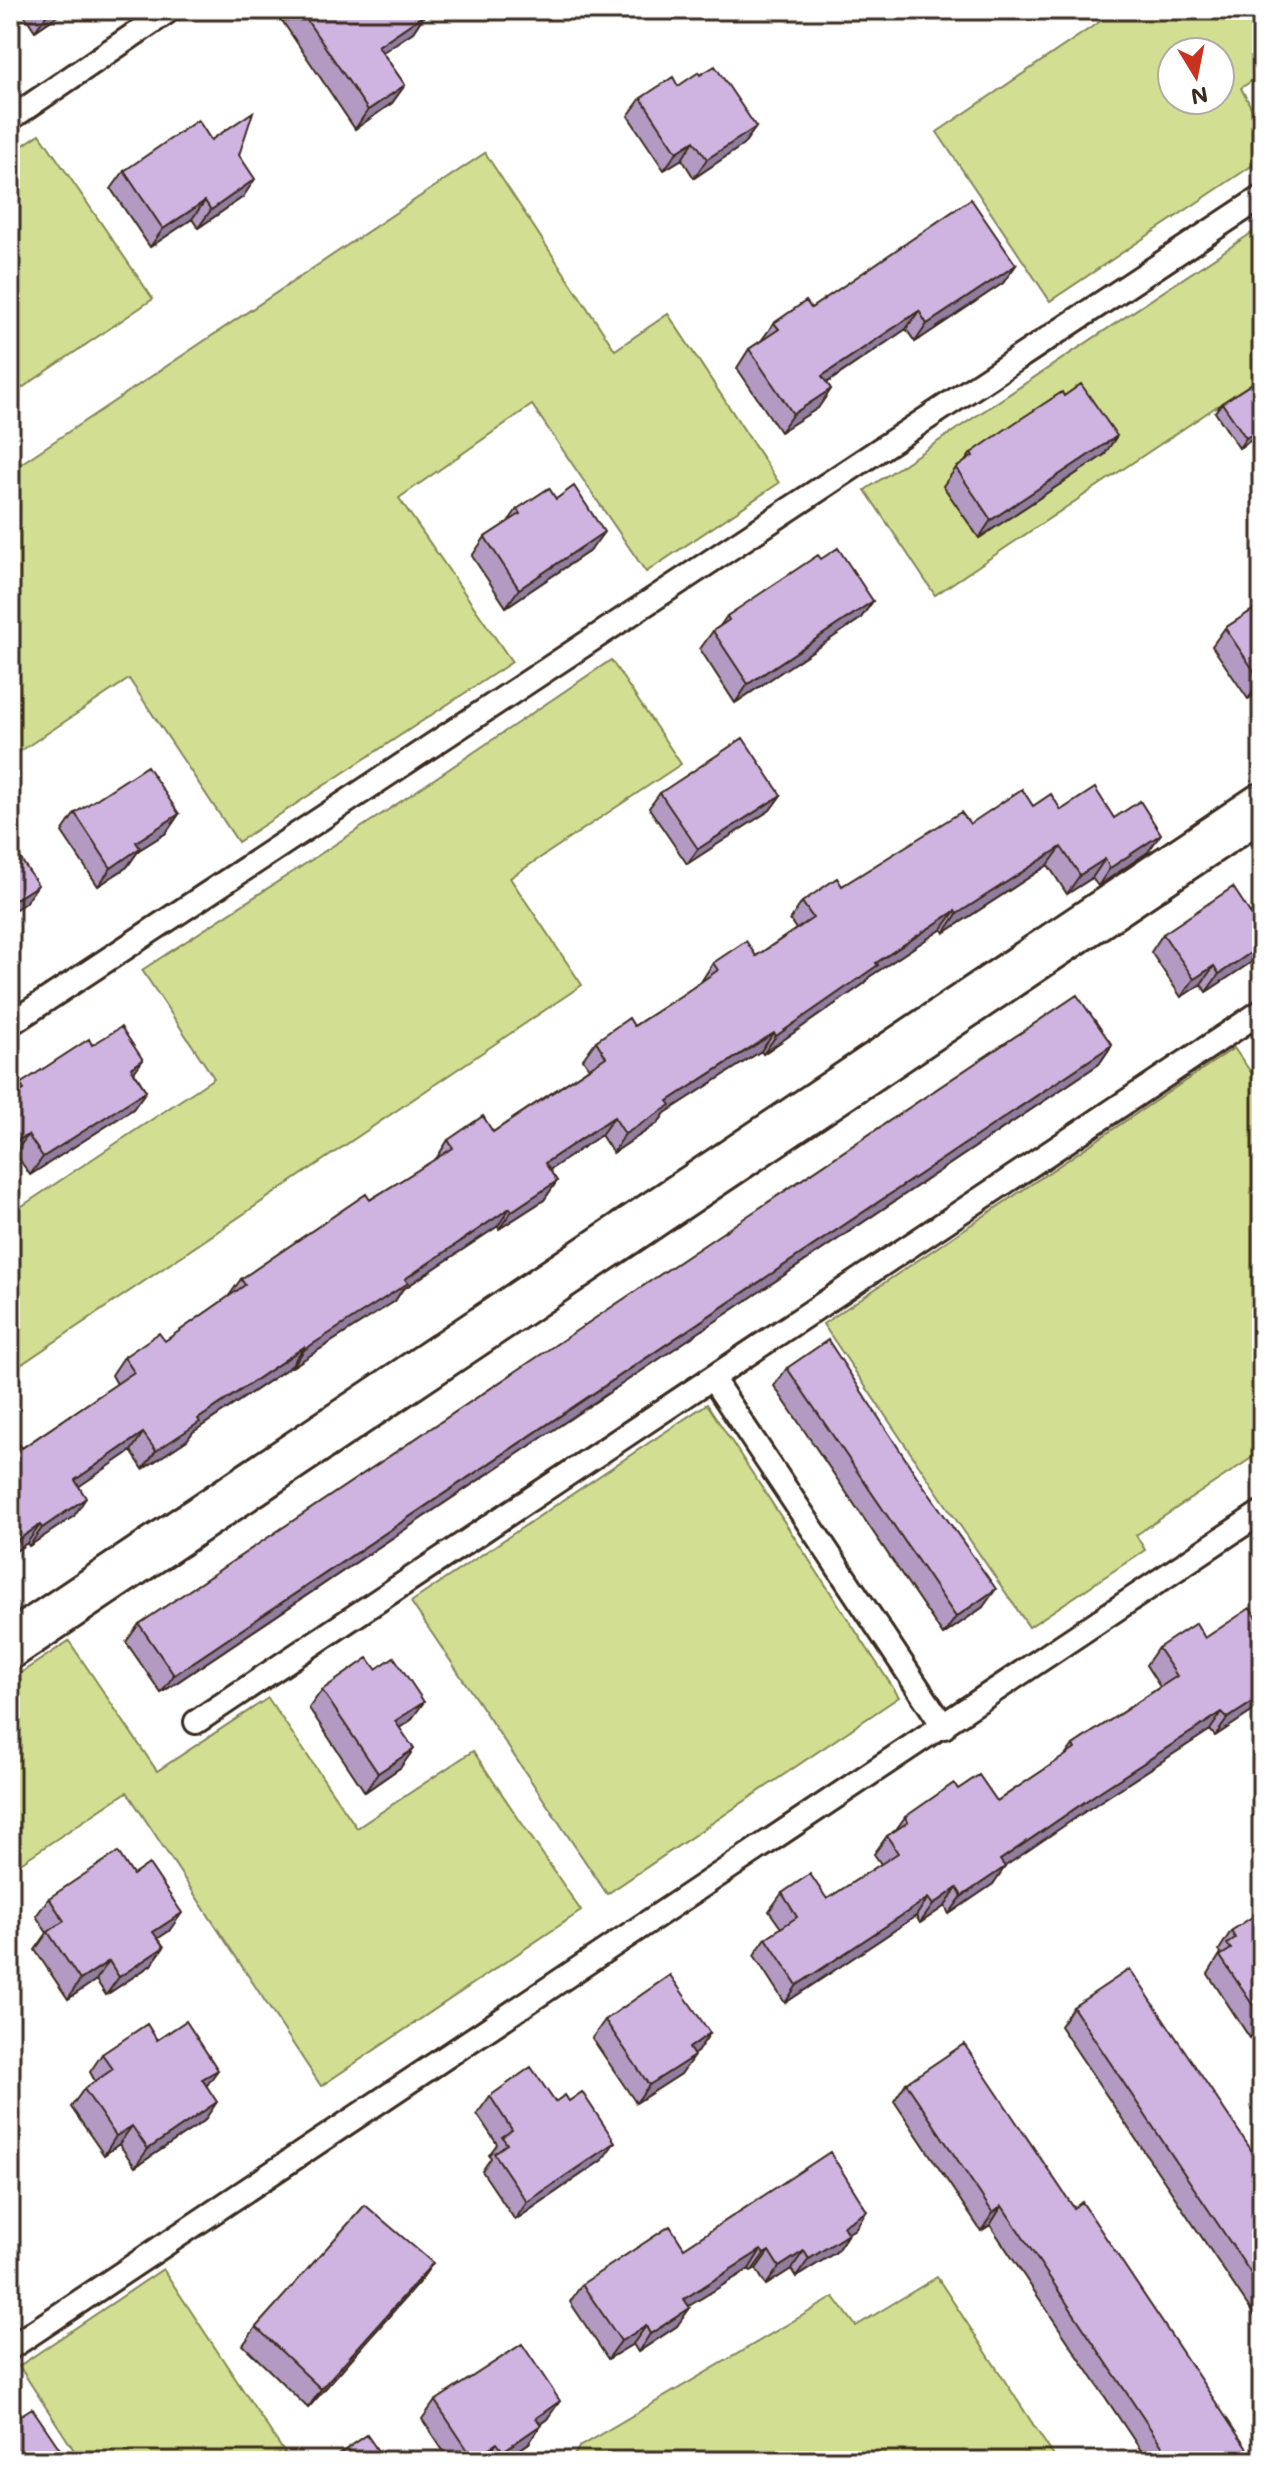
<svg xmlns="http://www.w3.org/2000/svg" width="1272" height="2471" viewBox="0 0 1272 2471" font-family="Mali,sans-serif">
  <rect width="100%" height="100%" fill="#fff"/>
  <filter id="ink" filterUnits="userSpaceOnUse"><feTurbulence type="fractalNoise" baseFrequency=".0125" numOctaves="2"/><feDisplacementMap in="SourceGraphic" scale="16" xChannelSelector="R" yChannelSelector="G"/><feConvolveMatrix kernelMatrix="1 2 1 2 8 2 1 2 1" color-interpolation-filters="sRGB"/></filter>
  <g filter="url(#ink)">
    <path fill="#d2df92" stroke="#868458" stroke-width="2" fill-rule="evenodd" d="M1117,10h145v64l-21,14 21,40v31l-212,142 -113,-169zM1172,52h48v48h-48z
      M40,134l113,165 -143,97v-242z
      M485,153l130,197 53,-36 111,169 -133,89 -114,-167 -133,93 113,164 -274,180 -109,-163 -119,79v-287z
      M1262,226v150l-327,219 -70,-105z
      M611,660l70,104 -171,114 72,107 -572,387v-158l204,-136 -72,-108 249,-162z
      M1234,1048l28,40v363l-126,84 9,15 -116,77 -206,-303z
      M707,1404l192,293 -292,197 -196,-292z
      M69,1641l88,130 111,-73 89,130 116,-77 108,160 -260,175 -194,-294 -117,78v-190z
      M163,2269l123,186 -9,6h-196l-62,-95z
      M937,2277l120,184h-486l8,-14 255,-150 22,29z"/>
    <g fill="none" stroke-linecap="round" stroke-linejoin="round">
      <defs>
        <path id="lane" d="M10,119l160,-109
          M10,1024l1252,-827
          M712,1378l232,349
          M196,1722l1066,-711
          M10,2348l1252,-836"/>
        <path id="street" d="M10,1646l1252,-840"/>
      </defs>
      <use href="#lane" stroke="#3b2a1e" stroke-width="28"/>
      <use href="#street" stroke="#3b2a1e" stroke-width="50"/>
      <use href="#lane" stroke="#fff" stroke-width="22"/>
      <use href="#street" stroke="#fff" stroke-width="44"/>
    </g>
    <path fill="#b29ac2" stroke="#3b2a1e" stroke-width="2" d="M21,10h45l-31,21z
      M287,10h136l2,4 -12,18 -31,20 23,33 -13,18 -37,26 -74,-110z
      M678,86l78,41 -13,18 -49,33 -12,-19 -18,11 -36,-54 13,-18z
      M211,140l28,15 4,42 -45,31 -6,-9 -42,28 -39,-58 13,-18z
      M1016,265l-13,18 -88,59 -9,-13 -79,54 4,6 -13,19 -38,24 -43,-64 12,-19 12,-8 13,-18 37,-15z
      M1222,403l40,30 -23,15 -24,-36z
      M971,453l133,2 -125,83 -36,-52 13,-18 8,-5z
      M517,509l74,41 -85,57 -34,-51 13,-19 23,-15z
      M821,559l52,42 -13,18 -125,84 -35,-54 13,-18 7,-5 7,-10z
      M1262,604v89l-1,-2 -13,8 -36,-53 13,-18z
      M660,793l121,2 -11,15 -83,54 -38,-56z
      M1033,806l81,12 34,34 -50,34 -6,-8 -25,16 -19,-29 -104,68 -2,-4 -73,48 -4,6 -102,71 -2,-3 -96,62 -7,10 -45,30 -12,-18 -52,35 8,11 -13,19 -45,29 -1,-3 -96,64 -7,11 -103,66 -1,-1 -98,66 -6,8 -44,29 -12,-18 -52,35 -5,30 -45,30 -2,-3 -17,12v-120l12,13 95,-64 -5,-9 12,-18 41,-16 63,-44 13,-18 195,-120 12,-19 45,-8 96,-64 -6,-9 13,-18 38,-15 48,-31 19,-13 12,-19 43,-7 40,-27 -6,-9 12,-18 40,-16 128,-62z
      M75,813l104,1 -13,19 -27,17 -12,17 -29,19 -36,-54z
      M1163,934l93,25 -50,33 -5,-8 -20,13 -30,-45z
      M92,1045l42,27 12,19 -13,18 -103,66 -15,-22 -5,3v-58l10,-14z
      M1112,1045l-13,19 -938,629 -35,-51 13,-18z
      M787,1368l196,239 -40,28 -169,-249z
      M1205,1638l57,67 -47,31 -5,-6 -123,80 -83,56 -11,18 -44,30 -4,-8 -25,17 -4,-7 -131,87 -31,-48 12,-17 15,-10 -12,-17 13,-18 45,6 54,-35 -7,-10 13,-18 8,-5 10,-14 53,-28 39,12 68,-45 8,-11 87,-58 -14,-22 12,-17z
      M322,1690l89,30 -12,8 2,39 -36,25 -56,-84z
      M49,1898l120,33 -11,7 6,9 -13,18 -45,30 -10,-15 -28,19 -33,-49 12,-17 -11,-17z
      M1262,1912v118l-12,8 -42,-64 13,-21 -2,-3 12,-19z
      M1073,2007l189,159v161l-202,-301z
      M605,2020l105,13 -13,19 -4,2 -12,20 -45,29 -44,-65z
      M157,2040l49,46 -2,35 -69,46 -16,-23 -15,11 -33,-48 13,-18 11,-8 -5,-9 12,-18z
      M906,2083l168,125 181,253h-107l-158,-236 -9,6 -87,-130z
      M490,2096l65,6 47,58 -87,60 -33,-49 9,-13 -2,-3 8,-11 -20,-30z
      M855,2229l-7,4v1l-12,18 -40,25 -5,-8 -25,16 -10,-16 -5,3 -2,-3 -61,37 -11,20 -39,26 -5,-8 -25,15 -38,-57 12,-18 102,-36z
      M420,2281l-112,127 -65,-63 13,-18z
      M435,2401l112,18 -7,5 1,1 -12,18 -26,18h-53l-28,-42z"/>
    <path fill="#917d9e" stroke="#3b2a1e" stroke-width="2" d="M52,10h14l-31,21 13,-18z
      M425,14l-12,18 -48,32 13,-18z
      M405,85l-13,18 -37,26 13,-19z
      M756,127l-13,18 -49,33 13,-19z
      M694,141l-12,18 -18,11 13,-18z
      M255,179l-12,18 -45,31 13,-18z
      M205,201l-13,18 -42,28 13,-18z
      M1016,265l-13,18 -88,59 12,-18z
      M919,311l-13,18 -96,65 12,-18z
      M831,389l-13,19 -38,24 13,-18z
      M1262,428v5l-23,15 7,-10z
      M1117,436l-13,19 -125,83 12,-18z
      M604,532l-13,18 -85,57 13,-18z
      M873,601l-13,18 -125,84 13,-19z
      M1262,680l-1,11 -13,8 13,-18z
      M781,795l-11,15 -83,54 11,-15z
      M179,814l-13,19 -27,17 -12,17 -29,19 13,-18 25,-26z
      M1161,834l-13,18 -50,34 12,-18z
      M1061,847l-13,18 -104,68 13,-19z
      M1105,859l-13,19 -25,16 13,-19z
      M38,885l-13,18 -15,10v-10z
      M955,911l-13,18 -73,48 -4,6 -102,71 13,-18 100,-73z
      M1262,945v6l-6,8 -50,33 13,-18z
      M1214,966l-13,18 -20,13 13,-18z
      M774,1033l-13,18 -96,62 -7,10 -45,30 12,-19 43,-33z
      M1112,1045l-13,19 -938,629 13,-18z
      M143,1060l-13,18 1,-10z
      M146,1091l-13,18 -103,66 13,-18z
      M614,1117l-13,18 -69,47 13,-19z
      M28,1135l-13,18 -5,3v-5l6,-10z
      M557,1181l-13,19 -45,29 13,-18z
      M510,1208l-12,18 -96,64 -7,11 -103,66 13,-18 100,-70z
      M304,1347l-13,19 -98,66 -6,8 -44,29 13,-18 42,-32z
      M143,1433l-12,18 -69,47 13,-18z
      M86,1498l-12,18 -45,30 13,-18z
      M40,1525l-13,18 -17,12v-10z
      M996,1589l-13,18 -40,28 13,-18z
      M1262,1696v9l-47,31 13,-18z
      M424,1702l-13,18 -29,20 13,-19z
      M1222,1712l-12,18 -123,80 -99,68 12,-18 99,-68z
      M414,1749l-13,18 -36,25 13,-19z
      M1005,1867l-12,17 -44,30 13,-18z
      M957,1888l-12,18 -25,17 13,-18z
      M928,1898l-12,18 -131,87 12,-18z
      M182,1913l-13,18 -28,19 12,-18z
      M164,1947l-13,18 -45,30 13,-18z
      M109,1961l-13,19 -28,19 12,-19z
      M1262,2021v9l-12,8z
      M710,2033l-13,19 -21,14 13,-18z
      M694,2056l-13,18 -45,29 13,-18z
      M218,2070l-13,18 -3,-9z
      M217,2102l-13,19 -69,46 13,-18z
      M132,2126l-13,18 -15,11 12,-19z
      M615,2142l-13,18 -87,60 12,-18z
      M1002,2206l-12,19 -9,6 12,-18z
      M867,2211l-12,18 -25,15 13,-18z
      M848,2234l-12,18 -40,25 13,-18z
      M761,2250l-12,19 -78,48 13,-18z
      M769,2251l-13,18 -5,3 13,-18z
      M804,2251l-13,18 -25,16 13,-18z
      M433,2263l-13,18 -112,127 13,-19z
      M690,2308l-13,18 -39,26 12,-18z
      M646,2326l-13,18 -25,15 13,-18z
      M560,2401l-13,18 -23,17 12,-18z
      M541,2425l-12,18 -26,18h-7l7,-10z
      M497,2443l-13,18h-13l2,-3z"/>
    <path fill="#cfb3e1" stroke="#3b2a1e" stroke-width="2" d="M300,10h123l2,4 -47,32 27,39 -37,25z
      M715,66l41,61 -49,32 -13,-18 -17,11 -36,-54 32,-21 5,9 21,-14 1,3z
      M253,112l-14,43 16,24 -44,31 -6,-9 -42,28 -39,-58 74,-51 13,20z
      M971,199l45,66 -89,59 -8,-13 -97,65 9,13 -38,25 -44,-65 30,-20 -5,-6 32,-22 5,7z
      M1262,377v51l-16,10 -24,-35z
      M1081,384l36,52 -126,84 -35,-52 17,-12 -2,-3 45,-31 46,-30 2,4z
      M574,486l30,46 -85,57 -34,-52 35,-23 -3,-5 32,-21 7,11z
      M838,548l35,53 -125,83 -35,-53 16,-11 -2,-4 91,-61 3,4z
      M1262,604v76l-1,1 -36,-53z
      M743,738l38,57 -83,54 -38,-56z
      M147,766l32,48 -43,28 4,6 -29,20 -36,-55z
      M1095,788l19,30 26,-17 21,33 -51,34 -5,-9 -25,16 -19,-28 -104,67 -2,-3 -79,52 2,2 -102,71 -2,-3 -29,18 -77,50 3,4 -46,29 -11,-17 -69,46 12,18 -45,30 -2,-3 -105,71 3,4 -103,66 -1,-2 -106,72 2,3 -44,29 -13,-18 -68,47 11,18 -44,30 -2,-3 -30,20v-110l2,-1 10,14 112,-76 -10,-15 35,-24 6,8 80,-56 -4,-6 125,-85 4,6 83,-52 -5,-8 35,-24 10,16 113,-75 -10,-16 33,-23 5,8 48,-31 36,-25 -5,-7 33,-22 10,15 57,-38 -11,-16 35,-24 5,8 119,-74 9,12 52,-35 11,17 18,-12 10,16z
      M10,843l28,42 -28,18z
      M1233,887l29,44v14l-43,29 -5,-8 -20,13 -31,-45z
      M1077,995l35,50 -938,630 -35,-51z
      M121,1027l22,33 -12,8 15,23 -103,66 -15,-22 -12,6 -6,-10v-33l14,-8 -4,-6 69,-45 3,6z
      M828,1340l88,135 80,114 -40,28 -169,-249z
      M1250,1608l12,17v71l-34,22 -6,-6 -123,80 -99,68 5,7 -43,29 -5,-8 -24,17 -5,-7 -131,87 -31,-47 31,-21 -15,-24 28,-19 17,25 71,-46 -11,-17 21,-14 -3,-5 49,-34 4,6 21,-14 18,26 78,-52 -2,-4 104,-69 -19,-28 38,-25 9,15z
      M394,1657l30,45 -29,19 19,28 -36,24 -56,-83 46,-32 8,11z
      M118,1852l15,23 16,-11 33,49 -29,19 11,15 -45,30 -10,-16 -29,19 -32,-48 16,-11 -15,-23z
      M1261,1911l1,1v107l-42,-63 11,-7 -4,-5 8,-6 -4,-7z
      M1130,1969l132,197v124l-189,-283z
      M670,1975l40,58 -21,15 5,8 -45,29 -44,-65z
      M186,2021l32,49 -16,9 15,23 -69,47 -16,-23 -16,10 -32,-47 29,-20 -11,-15 45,-30 10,16z
      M964,2044l110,164 8,-6 173,259h-83l-170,-255 -9,7 -87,-130z
      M531,2067l24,35 10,-7 4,6 13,-9 33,50 -88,60 -33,-49 13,-9 -5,-7 10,-7 -22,-34z
      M830,2152l37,59 -24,15 5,8 -39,25 -5,-8 -25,16 -10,-16 -5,3 -3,-4 -77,49 6,9 -40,26 -4,-8 -25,15 -39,-57 88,-58 14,22z
      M10,2192l7,11 -7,5z
      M365,2205l68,58 -112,126 -65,-62z
      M10,2227l7,10 -7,5z
      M522,2344l38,57 -24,17 5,7 -38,26 -6,-8 -24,15 -38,-57z
      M32,2408l36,53h-58v-39z
      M367,2435l18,26h-56z"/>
  </g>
  <rect width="1272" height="2471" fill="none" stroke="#fff" stroke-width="40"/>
  <rect x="20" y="20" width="1232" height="2431" fill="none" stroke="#3b2a1e" stroke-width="3" filter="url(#ink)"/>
  <g transform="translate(1196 76) rotate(170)"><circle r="38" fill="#ffffff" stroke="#b1aaa5" stroke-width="2"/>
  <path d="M0-6L14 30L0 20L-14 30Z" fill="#c8321e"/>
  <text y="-12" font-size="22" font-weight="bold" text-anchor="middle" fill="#3b2a1e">N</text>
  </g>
</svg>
